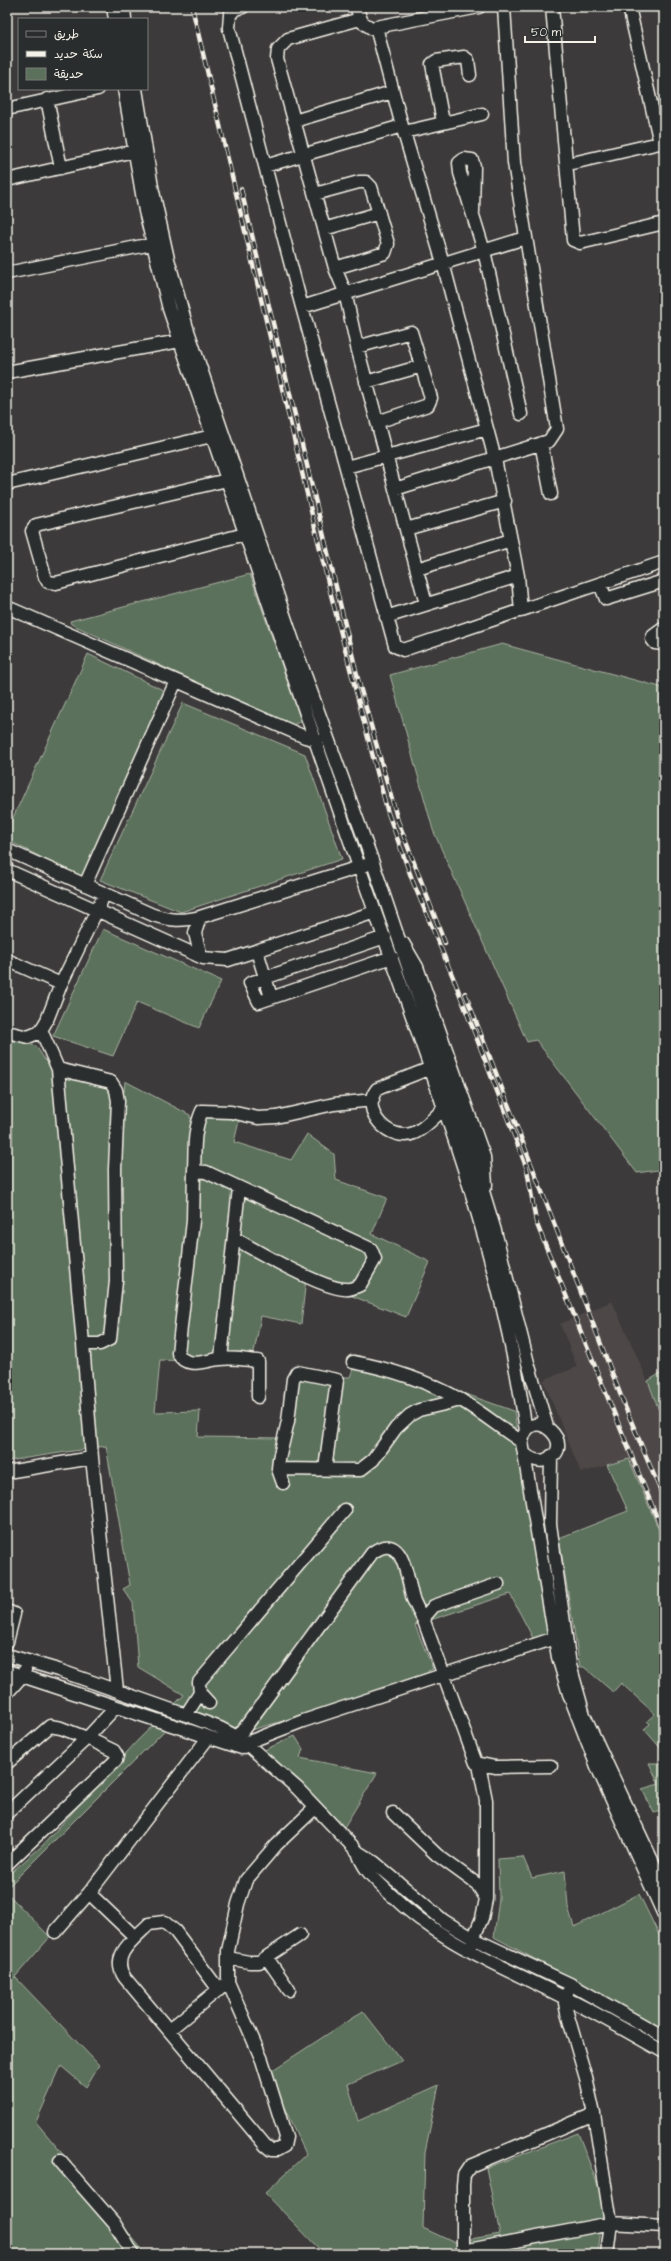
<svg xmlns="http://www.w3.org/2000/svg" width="671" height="2261" viewBox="0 0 671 2261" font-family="'Architects Daughter','Playpen Sans Arabic',sans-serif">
  <rect width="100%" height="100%" fill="#3d3a3b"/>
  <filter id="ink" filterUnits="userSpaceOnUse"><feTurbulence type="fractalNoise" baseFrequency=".025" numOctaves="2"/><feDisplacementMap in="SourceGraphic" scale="8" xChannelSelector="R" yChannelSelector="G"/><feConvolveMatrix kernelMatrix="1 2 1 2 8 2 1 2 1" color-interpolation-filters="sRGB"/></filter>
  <g filter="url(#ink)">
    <path fill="#4d4647" d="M612,1301l32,71 20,51v122l-35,-86 -48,14 -38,-93 34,-13 -17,-43z"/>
    <path fill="#5b715c" stroke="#a8b1a2" d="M250,574l51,147 -10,5 -220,-102 -1,-3z
      M502,644l162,44v481l-27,4 -101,-133 -9,2 -94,-212 -43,-155z
      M88,654l77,37 -83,187 -75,-38v-9z
      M183,703l122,51 37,105 -161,53 -81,-32z
      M103,929l118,52 -22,47 -62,-26 -24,54 -60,-20z
      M7,1038l29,8 9,14 29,7 50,25 1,-11 65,34v3l51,-5 -7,29 57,18 16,-26 27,20 2,26 51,18 -15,36 58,28 -24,55 -100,-39 -5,46 -40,-8 -9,47 -92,-3 -5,52 45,-1 -2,26 85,1 9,-61h58l8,-21 156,55 34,226 -13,5 -25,-48 -95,31 18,44 -5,2 3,9 -191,53 -56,-22 -177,177v-12l35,-30 95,-105 47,-46 -46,-28 -5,-64 -10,-14 7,-4 -24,-139 -99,15z
      M664,1371v53l-16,-43z
      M629,1459l35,83v210l-20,-23 6,-5 -3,-3 8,-7 -34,-31 -8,9 -29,-25h-4l-21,-129 69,-27 -21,-46z
      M295,1736l8,13 -3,9 77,15 -34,56 -83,-77z
      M649,1763h15v47l-10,3 -12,-24 17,-5z
      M523,1857l9,21 33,-7 3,36 6,20 65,-33 25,51v84l-170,-92 5,-39 -1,-39z
      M7,1893l43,44 -35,40 84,88 -13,22 -25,-21 -25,56 110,132h-139z
      M363,2011l39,50 -54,23 10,37 81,-36 -14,67 -2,76 30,14 47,-8 -14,-66 92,-35 26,68 -6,53h-274l-59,-61 41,-39 -38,-81z"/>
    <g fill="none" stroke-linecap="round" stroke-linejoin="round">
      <defs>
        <path id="minor" d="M113,7l2,12
          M124,7l1,12
          M243,7l-8,2 -5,6 -1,13 70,268 96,350 8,4 261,-88
          M356,7l6,15 11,7 3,-2 26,99 41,137 52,196 23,117 3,35
          M552,7l21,233 7,3 84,-20
          M629,7l31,136
          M360,19l-72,20 -10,10 -1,10 58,209 10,24 12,55 69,257
          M376,27l103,-20
          M124,89l21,122 24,98c67,194 130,390 199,583 62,177 132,352 158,539
          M136,89l16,98 16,72 19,69 109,322 77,213 102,302 20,66 33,132 19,64
          M47,99l14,69
          M7,109l91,-20
          M294,121l98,-29
          M443,122l-11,-58 4,-3 28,-4 4,3 2,15
          M404,132l78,-18
          M568,164l96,-22
          M265,166l137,-40
          M7,180l127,-29
          M315,194l44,-12h7l5,5 17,57 -3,9 -50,15
          M473,212l1,-46 -2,-6 -8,-1 -5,4 1,10 24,78 37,163
          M324,229l55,-16
          M7,273l145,-29
          M302,307l223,-69
          M357,347l54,-15 20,66 -3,7 -51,17
          M7,372l173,-31
          M366,382l56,-16
          M541,443l10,51
          M346,467l141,-38
          M227,480l-191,45 -4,6 13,46 3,5 8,1 189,-49
          M7,484l205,-48
          M395,489l154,-48 8,-12 -43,-266 -10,-156
          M406,529l99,-28
          M417,569l94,-29
          M600,584l6,15 58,-18
          M7,607l298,130 12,3
          M386,617l132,-41
          M664,628l-11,8 -1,3 3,4 9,1
          M7,850l146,65c18,6 29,6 47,2l166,-52
          M7,870l196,88 25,2 147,-48
          M85,885l91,-204
          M200,917l-5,16 6,24
          M385,937l-135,46 9,19 133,-45
          M403,943l14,24 67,190 2,28
          M257,951l14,46
          M7,960l54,24
          M41,1030l17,39 25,275h17l10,-5 6,-58 -1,-112 3,-68 -2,-11 -5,-8 -53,-13
          M7,1032l21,5 12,-5 7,-12 14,-36 40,-82
          M431,1068l-54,21c-18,22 13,54 37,44 11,-5 22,-17 31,-26
          M194,1171l-1,50 -15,132c8,17 28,7 42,6 12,-2 26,1 38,2v36
          M234,1238c22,13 89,51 111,51 5,1 11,-2 15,-4l15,-26 -4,-10 -165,-77 -12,-1c1,-21 -1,-40 8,-60l29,1 27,6 18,-1 58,-13 39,-4
          M83,1344l9,114 25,232
          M221,1358l18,-170
          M353,1362c38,7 74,19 108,38 21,13 40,28 61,42
          M525,1454c5,5 13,8 20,6 37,-12 -15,-61 -23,-18l36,215 11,37 29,75 66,146
          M551,1456l-1,68 20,141 14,50 80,171
          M278,1469l82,1 13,-10 23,-32 14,-13 9,-5 42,-10
          M7,1472l85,-14
          M283,1483l-5,-14 1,-10 9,-38 5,-42 4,-7 40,8 -12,89
          M498,1584l-64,22 -8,9 -2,6 52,142 19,4 56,-1
          M7,1611l7,3 -7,28
          M7,1655l51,15 128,45 34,13 21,11 56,49 61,64 16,10 70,59 30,18 96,45 94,53
          M7,1671l235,77
          M7,1693l15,-17 3,-6
          M209,1703l-9,-10 -1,-11 146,-172
          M186,1715l14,-22
          M235,1746l3,-9 134,-184c32,-24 35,27 41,46 3,7 7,15 11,22
          M242,1747l4,-4 57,-22 252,-83
          M7,1763l43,-37 11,2 26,10 -80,75
          M393,1813l44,42 40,29 9,14
          M358,1852c5,18 18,28 31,41 54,52 110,71 176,105 34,16 66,36 99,54
          M7,1864l109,-104 1,-4 -3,-5 -27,-13 28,-30
          M89,1893l46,44
          M55,1932l34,-39 119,-155
          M470,1946l12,-28 4,-19v-99l-7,-35
          M228,1958l21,4h10l41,-27
          M267,1958l22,32
          M219,1990l-44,-59 -11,-9 -15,2c-15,15 -40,32 -24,54l140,167 6,5h6l7,-4 2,-9 -24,-77 -34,-78v-31l10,-47 8,-24 30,-35 39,-37
          M567,1993l-2,10 2,10 19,65 8,36 17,109 -4,31
          M169,2030l55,-45
          M60,2161l54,62 19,31
          M463,2251l148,-28 53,3
          M463,2254v-69l1,-10 6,-9 124,-52"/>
      </defs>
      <use href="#minor" stroke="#f4f1e8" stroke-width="15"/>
      <use href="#minor" stroke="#2a2d2e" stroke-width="12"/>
      <defs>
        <path id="rail" d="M192,7l138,584 43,166 15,56 25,69 42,100 72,187 9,53 128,313
          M241,189l118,494 39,138 47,122
          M465,993l161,416 38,90"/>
      </defs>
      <use href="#rail" stroke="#f4f1e8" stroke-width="4.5"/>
      <use href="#rail" stroke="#2a2d2e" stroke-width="3" stroke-dasharray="9" stroke-linecap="butt"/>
    </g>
  </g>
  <rect width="671" height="2261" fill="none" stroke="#2a2d2e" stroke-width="24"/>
  <rect x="12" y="12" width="647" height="2237" fill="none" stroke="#f4f1e8" stroke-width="1.5" filter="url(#ink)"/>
  <rect x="18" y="18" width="130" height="72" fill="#2a2d2e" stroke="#7b7b78"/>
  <rect x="26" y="31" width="20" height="6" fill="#2a2d2e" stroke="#7b7b78"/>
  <text x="54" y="38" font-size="12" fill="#f4f1e8">طريق</text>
  <rect x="26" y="51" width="20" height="6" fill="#f4f1e8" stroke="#7b7b78"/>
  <text x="54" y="58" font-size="12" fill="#f4f1e8">سكة حديد</text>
  <rect x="26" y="68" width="20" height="12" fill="#5b715c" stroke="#7b7b78"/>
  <text x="54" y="78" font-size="12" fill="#f4f1e8">حديقة</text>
  <path d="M525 36v6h70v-6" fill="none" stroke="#f4f1e8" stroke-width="2"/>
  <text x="531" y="36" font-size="12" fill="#f4f1e8" stroke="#2a2d2e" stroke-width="3" paint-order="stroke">50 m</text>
</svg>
